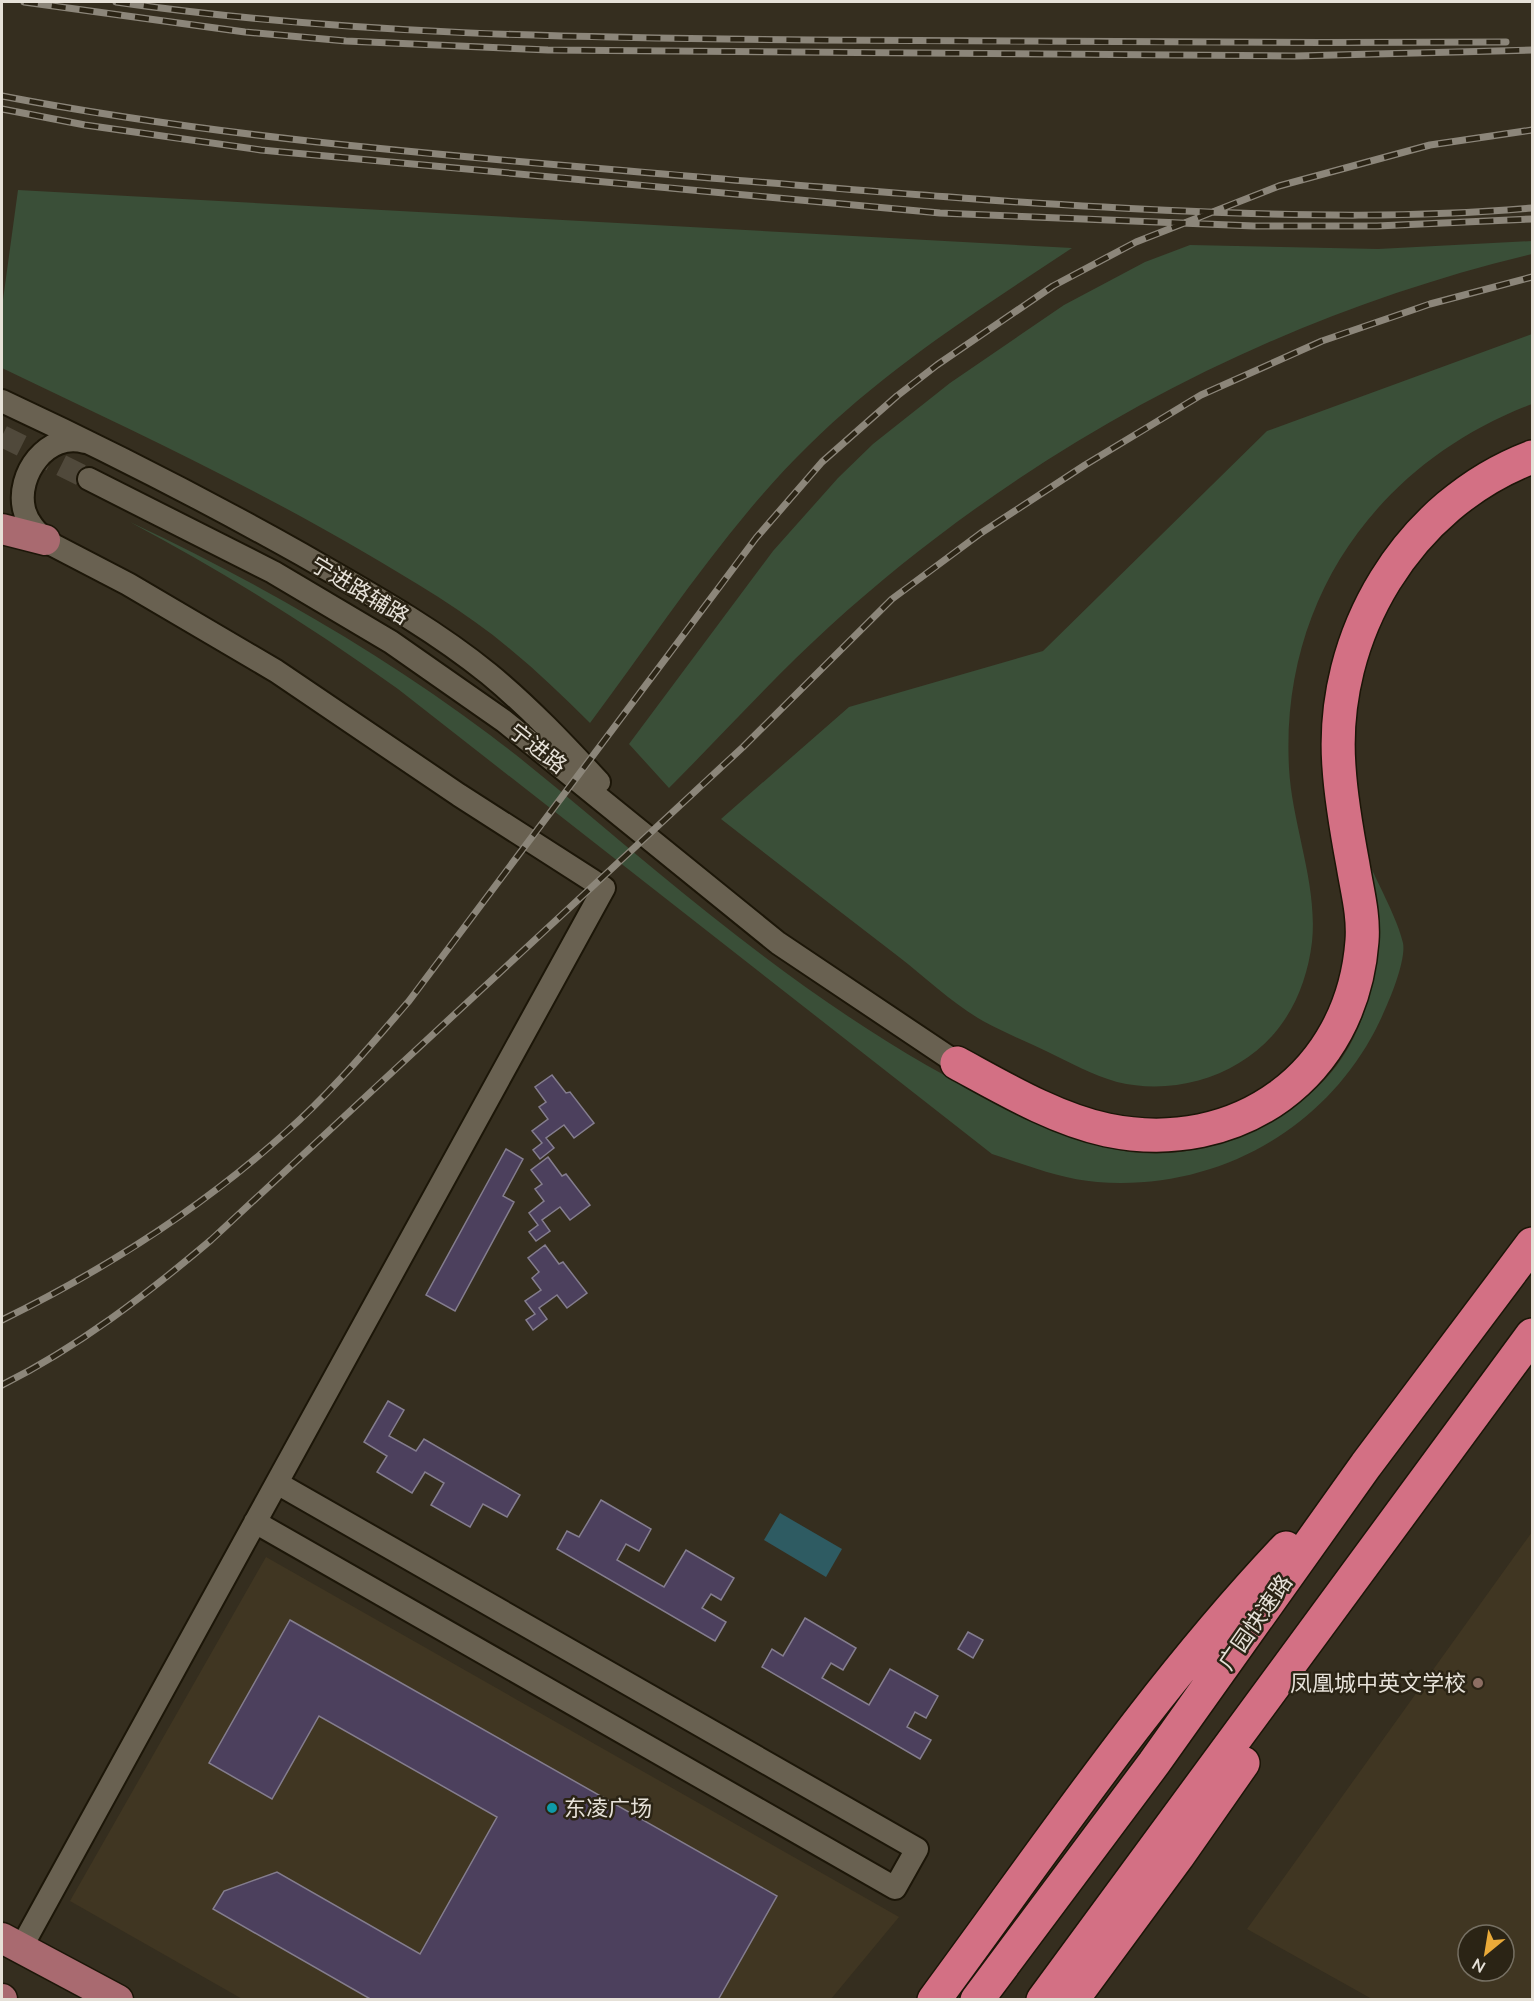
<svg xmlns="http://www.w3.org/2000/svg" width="1534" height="2001" viewBox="0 0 1534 2001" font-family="Mulish,'Noto Sans SC',sans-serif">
  <rect width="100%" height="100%" fill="#352e1f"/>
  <path fill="#403622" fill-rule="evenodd" d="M1532,1532v467h-160l-125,-70zM1468,1935h36v36h-36z
    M266,1557l633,360 -68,82 -587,1 -174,-99z"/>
  <path fill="#3a4f38" d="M18,190l1054,58c-92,61 -185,120 -264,198 -81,79 -150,186 -218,277 -26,-26 -52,-51 -80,-74 -45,-38 -97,-68 -148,-98 -116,-68 -239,-125 -360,-183v-61z
    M1532,241v13c-260,62 -504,192 -702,372 -56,51 -107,108 -161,162l-40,-44 144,-193 65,-73 35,-34 77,-61 114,-78 81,-43 45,-17 188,4z
    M1532,334v70c-155,59 -252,196 -243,364 3,57 29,116 23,174 -6,50 -29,95 -73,121 -36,22 -81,29 -122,19 -25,-7 -48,-20 -71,-31 -21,-10 -43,-19 -63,-30 -30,-17 -57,-43 -84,-64 -60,-46 -119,-92 -178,-138l128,-112 194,-56 224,-220z
    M130,522c127,60 248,129 360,213 57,43 110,90 165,135 109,90 225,178 354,238 42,19 84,41 131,45 65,4 124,-20 173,-62 64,-56 73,-150 56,-228 10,23 29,57 34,80 4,21 -21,76 -32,95 -55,98 -162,153 -274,144 -36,-3 -71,-17 -105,-28l-594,-465c-86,-62 -174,-117 -268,-167z"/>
  <path fill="#2e5b62" d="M780,1513l62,36 -16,28 -62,-37z"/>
  <path fill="#4c405d" stroke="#847d8e" stroke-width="1.5" d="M552,1075l14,18 4,-1 24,31 -20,15 -10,-13 -18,13 8,10 -14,11 -7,-9 9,-7 -10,-12 16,-12 -9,-12 7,-5 -11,-15z
    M506,1149l17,10 -20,37 11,6 -59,109 -29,-16z
    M548,1157l14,19 4,-2 24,31 -20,15 -10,-13 -18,13 8,11 -14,10 -7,-9 9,-7 -9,-12 15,-12 -9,-12 7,-5 -11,-14z
    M545,1245l14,19 4,-2 24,31 -20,15 -10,-13 -18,13 8,11 -14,11 -7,-10 9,-6 -10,-13 16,-11 -9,-12 7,-6 -11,-14z
    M388,1401l16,9 -15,26 27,15 8,-12 96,56 -13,22 -24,-13 -13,23 -39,-22 13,-22 -19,-11 -13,21 -35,-21 10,-16 -23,-14z
    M601,1500l50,29 -12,22 -13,-7 -9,16 47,27 22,-37 48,28 -13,22 -10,-6 -9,14 24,14 -11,19 -158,-92 10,-18 12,6z
    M805,1618l51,30 -13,22 -12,-7 -9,15 47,27 21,-36 48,27 -12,22 -11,-6 -8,15 24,13 -11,19 -158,-92 10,-18 11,7z
    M290,1620l487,276 -59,104h-346l-159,-91 11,-18 53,-19 143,82 77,-137 -178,-101 -47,83 -63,-36z
    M968,1632l15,8 -10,18 -15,-9z"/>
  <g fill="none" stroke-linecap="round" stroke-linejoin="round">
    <path stroke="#50493b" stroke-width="22" stroke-dasharray="22 11" stroke-linecap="butt" d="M2,436l87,43"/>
    <defs>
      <path id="minor" d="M2,401c101,47 201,98 299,153 64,37 130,73 188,120 40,33 75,70 110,108
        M89,479l184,93 118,70 113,79 274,222 179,120
        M45,540c-9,-9 -18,-18 -21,-31 -8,-34 23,-78 61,-67
        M255,1522l640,366 22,-39 -640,-366
        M21,1948l583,-1060 -145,-93 -183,-124 -148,-87 -98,-51"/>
      <path id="major" d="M2,529l43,11
        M2,1938l116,62
        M2,1999v1"/>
      <path id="highway" d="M957,1063c46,25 98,56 150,67 131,27 245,-55 255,-189 2,-26 -5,-51 -9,-76 -6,-32 -12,-66 -14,-98 -10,-132 69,-263 193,-310
        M934,2000c113,-153 221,-314 352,-452
        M977,2000l177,-237 212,-298 166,-221
        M1043,2000l489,-665
        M1072,2000l106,-144 65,-93"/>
    </defs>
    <use href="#minor" stroke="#1c1608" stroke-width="26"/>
    <use href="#major" stroke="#1c1608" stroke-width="33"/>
    <use href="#highway" stroke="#1c1608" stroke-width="36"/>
    <use href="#minor" stroke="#696151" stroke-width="22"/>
    <use href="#major" stroke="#a96a70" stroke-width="30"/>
    <use href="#highway" stroke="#d37084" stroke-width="33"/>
    <defs>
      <path id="rail" d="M24,2l221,30 101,9 202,9 747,6 237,-6
        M116,2c231,33 464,36 697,38 231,2 462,3 693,2
        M2,96c246,47 495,63 744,85 146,12 292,24 439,30 115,5 232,7 347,-3
        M2,109l83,16 176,25 679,63 314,13h123l155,-7
        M2,1320c102,-50 197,-110 283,-187 46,-40 85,-87 124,-132l347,-463 66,-76 75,-66 40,-31 116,-79 83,-44 143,-56 151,-41 102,-15
        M2,1385c76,-38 144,-90 209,-145l532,-493 149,-148 89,-66 104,-68 116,-70 121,-54 108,-37 102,-27"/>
    </defs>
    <use href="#rail" stroke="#8c867a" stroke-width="7"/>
    <use href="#rail" stroke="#2b2415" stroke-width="4.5" stroke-dasharray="14" stroke-linecap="butt"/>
  </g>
  <circle fill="#8d6e63" stroke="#2b2415" stroke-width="2" cx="1478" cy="1683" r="6"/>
  <circle fill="#0f9aa8" stroke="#2b2415" stroke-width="2" cx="552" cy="1808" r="6"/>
  <g text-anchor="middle" stroke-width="5" stroke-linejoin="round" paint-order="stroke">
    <g font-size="22" fill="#e6e1d8" stroke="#2b2415">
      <text transform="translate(360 590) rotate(31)" y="8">宁进路辅路</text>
      <text transform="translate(538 748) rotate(38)" y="8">宁进路</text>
      <text transform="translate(1255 1622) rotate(-55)" y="8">广园快速路</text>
    </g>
    <g font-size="22" fill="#e6e1d8" stroke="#2b2415" text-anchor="end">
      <text x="1466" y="1691">凤凰城中英文学校</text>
      <text x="564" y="1816" text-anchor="start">东凌广场</text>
    </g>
  </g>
  <rect width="1534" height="2001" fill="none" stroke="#e6e1d8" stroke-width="6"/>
  <g transform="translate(1486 1953) rotate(210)"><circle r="28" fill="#2b2415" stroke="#767063" stroke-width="1.5"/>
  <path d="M0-4.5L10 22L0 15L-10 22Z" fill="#eaaa39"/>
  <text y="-9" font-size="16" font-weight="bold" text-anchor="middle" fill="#e6e1d8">N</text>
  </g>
</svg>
